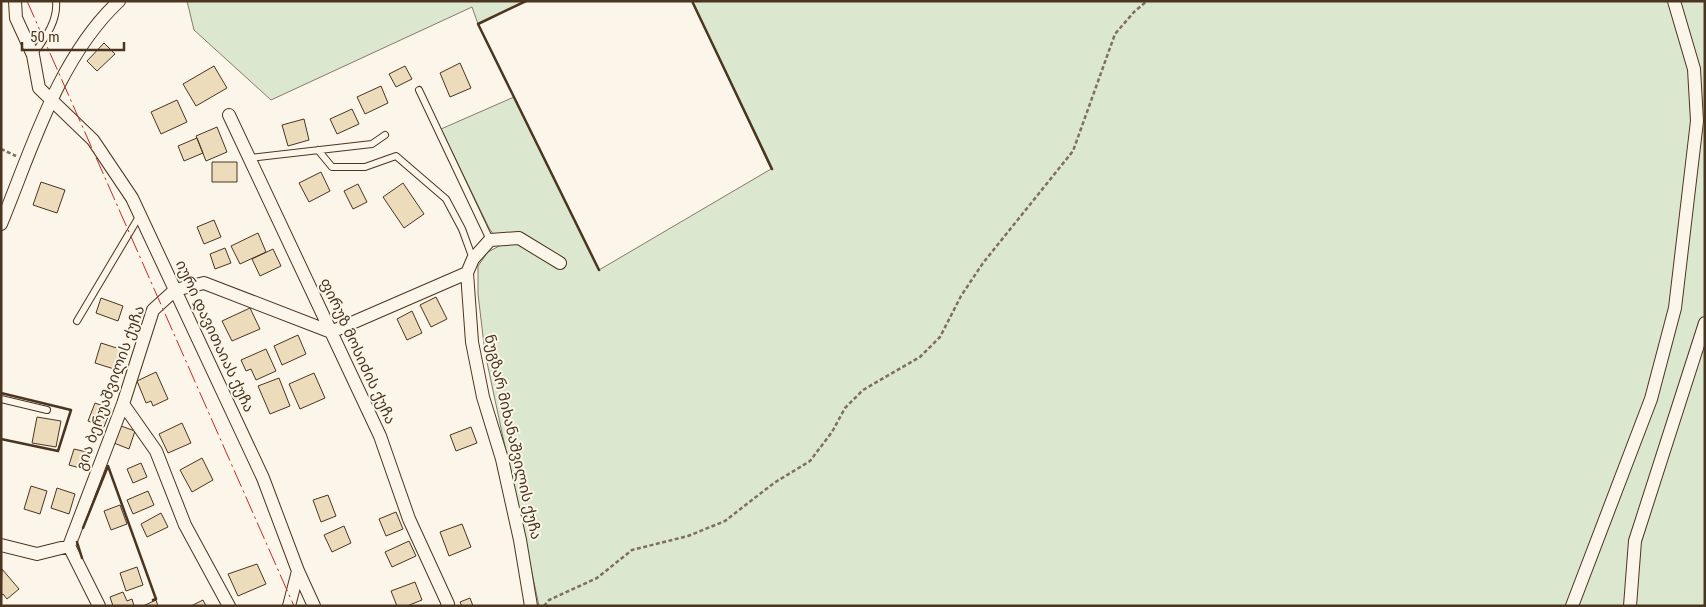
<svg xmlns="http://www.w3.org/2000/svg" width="1706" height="607" viewBox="0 0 1706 607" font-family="'Roboto Condensed','Noto Sans Georgian',sans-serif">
  <rect width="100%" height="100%" fill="#fbf6e9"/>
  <path fill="#dce7d0" stroke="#887966" d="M187,1h339l-48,23 -6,-17 -201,93 -77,-70z
    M692,1h1013v605h-1166l-54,-253 -7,-59v-28l10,-14 13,-7 -12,-17 -48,-99 73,-32 85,173 172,-101z"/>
  <path fill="#ecdcbc" stroke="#4a3520" d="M104,43l11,11 -18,17 -10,-10z
    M460,63l11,25 -21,9 -10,-24z
    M214,66l13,22 -31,18 -13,-22z
    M405,66l7,13 -16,8 -7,-13z
    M381,86l7,17 -23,11 -8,-17z
    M177,100l10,22 -26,12 -10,-22z
    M352,109l7,15 -22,10 -7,-15z
    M304,119l5,21 -21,6 -6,-21z
    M217,127l10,25 -21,9 -10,-25z
    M197,138l6,15 -19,8 -6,-15z
    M212,162h25v20h-25z
    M321,172l9,19 -21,11 -10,-19z
    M41,182l24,8 -8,23 -24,-8z
    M403,183l21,31 -20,14 -21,-31z
    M358,184l9,18 -14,7 -9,-18z
    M214,220l7,17 -17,7 -7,-17z
    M258,233l8,19 -26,12 -9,-18z
    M225,248l6,15 -16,6 -5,-15z
    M273,249l8,17 -21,10 -8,-17z
    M436,297l11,22 -16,8 -11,-22z
    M101,298l22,8 -5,15 -22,-8z
    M250,308l10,21 -28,12 -10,-20z
    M412,311l10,22 -15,7 -10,-21z
    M298,335l8,19 -24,11 -8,-19z
    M101,343l22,7 -2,4h-2l-5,15 -19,-6z
    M266,349l10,22 -20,9 -5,-11 -5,2 -5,-11z
    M156,372l12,27 -15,7 -2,-5 -5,2 -9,-22z
    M314,373l11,25 -25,11 -11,-25z
    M279,378l11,28 -20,8 -12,-28z
    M95,403l16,6 -7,18 -16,-6z
    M37,417l24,4 -5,26 -24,-4z
    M182,423l9,20 -23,10 -9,-19z
    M121,426l14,5 -6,18 -15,-6z
    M471,427l6,16 -21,8 -6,-16z
    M74,449l17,4 -4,17 -18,-5z
    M202,458l11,22 -21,12 -12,-22z
    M141,463l6,14 -14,6 -6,-14z
    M31,486l16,5 -7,23 -16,-5z
    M57,488l18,6 -6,20 -18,-6z
    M148,491l6,14 -21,9 -6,-14z
    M328,495l8,21 -15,6 -8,-22z
    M120,505l7,19 -16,6 -7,-19z
    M396,512l7,17 -17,7 -7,-17z
    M161,513l7,14 -21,10 -6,-13z
    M462,524l9,23 -22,9 -9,-24z
    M344,526l7,17 -19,9 -8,-17z
    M409,541l7,15 -24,11 -7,-15z
    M257,564l9,20 -28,12 -10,-22z
    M137,567l6,18 -17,6 -6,-18z
    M2,569l17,20 -12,10 -4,-5 -2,2z
    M415,582l7,18 -15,6h-10l-6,-15z
    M123,592l4,9 5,-2 2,7h-21l-3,-9z
    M470,598l3,8h-11l-2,-4z
    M156,600l2,6h-15z
    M203,600l3,6h-15z"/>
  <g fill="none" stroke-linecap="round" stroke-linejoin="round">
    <defs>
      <path id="lane" d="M33,55c11,-16 25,-33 23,-54
        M419,90l71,150
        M318,150l14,17h33l31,-11 50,43 16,30 11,30
        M249,158l123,-14 13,-9
        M77,321l63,-106
        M1,399l46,11"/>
      <path id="street" d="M15,1l1,17 17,37 6,33 54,52 39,58 131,280 35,93 16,35
        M229,115l151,321 29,83 39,85 -1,2
        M1,224c31,-75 57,-166 118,-223
        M123,404l33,47 29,74 44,81
        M1,545l36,9 32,-8 30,60
        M69,546l54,-142 30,-94 22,-20 29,-7 127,49 136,-59
        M289,606l9,-35
        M531,606l-11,-66 -18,-81 -19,-62 -11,-55 -5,-69 6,-14 17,-19 29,-2 41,25
        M1572,606l79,-207 24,-91 22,-187 -3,-52 -20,-68
        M1630,606l5,-65 70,-218"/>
    </defs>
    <use href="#lane" stroke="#4a3520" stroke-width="8"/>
    <use href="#street" stroke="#4a3520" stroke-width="14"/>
    <path stroke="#7f6f5c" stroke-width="2.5" stroke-dasharray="4 2.5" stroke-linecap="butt" d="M1,149l15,7
      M544,606l5,-6 48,-22 35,-28 56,-14 37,-15 49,-38 36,-22 22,-29 13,-24 18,-18 57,-33 20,-20 21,-41 22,-33 90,-112 42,-117 19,-22 13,-11"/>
    <use href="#lane" stroke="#fbf6e9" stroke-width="6"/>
    <use href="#street" stroke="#fbf6e9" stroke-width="12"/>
    <path stroke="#4a3520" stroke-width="2.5" d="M526,1l-48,23 121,246
      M692,1l80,168
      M1,393l70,17 -13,41 -57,-12
      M108,466l48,133 -3,1
      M83,528l25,-62
      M77,542l5,16"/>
    <path stroke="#c62828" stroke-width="1" stroke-dasharray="18 4 2.5 4" stroke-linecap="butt" d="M27,1l267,605"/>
  </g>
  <g text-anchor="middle" stroke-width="4" stroke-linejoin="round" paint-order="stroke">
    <g font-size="15" fill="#4a3520" stroke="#fbf6e9">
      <text transform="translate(215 336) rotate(65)" y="5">იური დავითაიას ქუჩა</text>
      <text transform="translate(358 351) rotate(65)" y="5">ფირუზ მოსიძის ქუჩა</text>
      <text transform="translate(110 388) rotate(-70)" y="5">გია ბერუაშვილის ქუჩა</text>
      <text transform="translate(513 437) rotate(77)" y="5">ნუგზარ მიხანაშვილის ქუჩა</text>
    </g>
  </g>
  <rect width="1706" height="607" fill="none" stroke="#4a3520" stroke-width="5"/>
  <path d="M22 42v8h102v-8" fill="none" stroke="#4a3520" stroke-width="2.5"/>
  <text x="30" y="42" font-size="15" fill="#4a3520" stroke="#fbf6e9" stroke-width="4" paint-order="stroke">50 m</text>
</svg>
